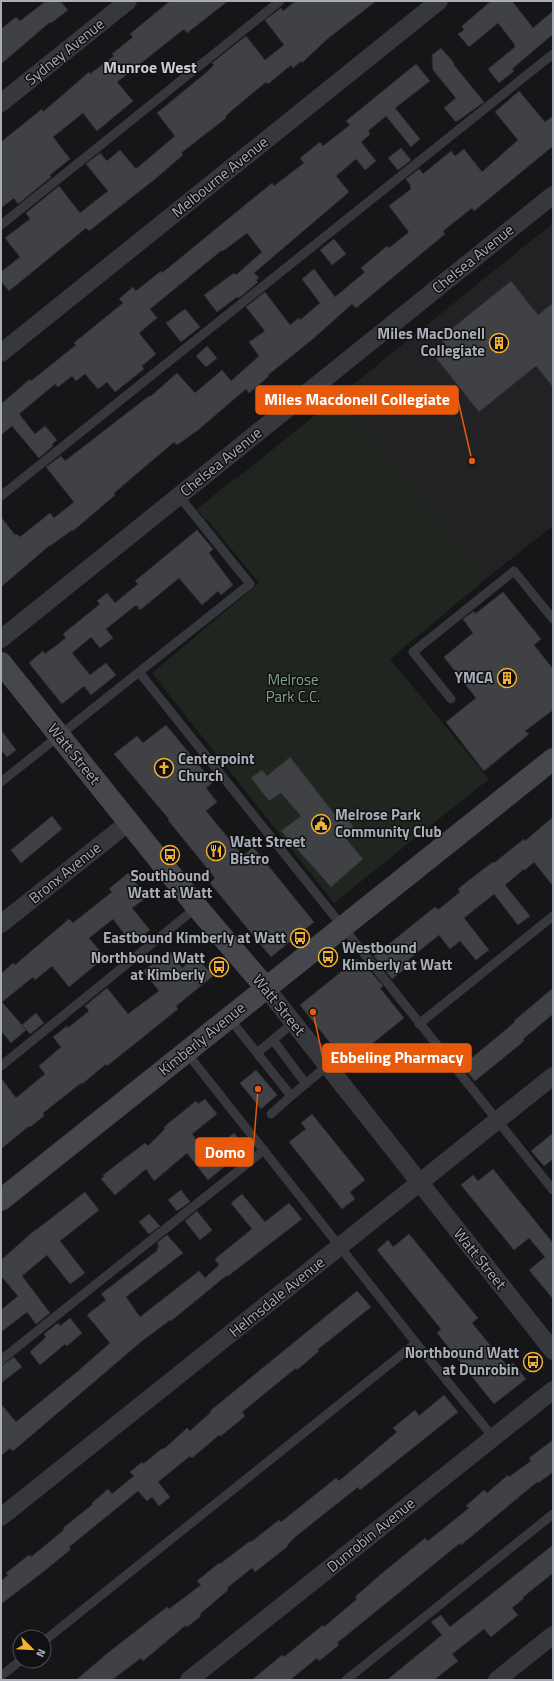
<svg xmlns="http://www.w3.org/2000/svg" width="554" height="1681" viewBox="0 0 554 1681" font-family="'Titillium Web',sans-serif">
  <rect width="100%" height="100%" fill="#161618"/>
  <path fill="#222225" d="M553,223v303l-67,53 -147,-183z"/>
  <path fill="#1e261f" d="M339,396l147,183 -96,80 99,120 -155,124 -182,-230 107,-90 -52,-64 -2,1 -8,-11 38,-31 1,1z"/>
  <path fill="#404145" stroke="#303034" d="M46,1h14l8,9 -17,13 -1,-1 -49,42v-35l15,-12 4,4z
    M170,1h58l-41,32 -3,-4 -67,53 16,19 -36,30 -14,-18 -30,24 17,22 -20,16 1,2 -33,27 -4,-6 -13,10v-66l41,-33 1,3 46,-40 1,2 24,-18 -2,-2 21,-17 -3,-3z
    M296,1h80l-50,39 -24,23 -1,-2 -8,7 -2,-3 -23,19 -2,-2 -35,29 -6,6 1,1 -45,35 2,2 -28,24 -66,52 -3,-3 -77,63 -8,-10v-9l19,-15 -15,-19 25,-19 -4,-6 33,-27 21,27 28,-22 -22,-27 14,-11 7,8 13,-11 16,19 39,-33 -18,-23 51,-42 6,-6 -2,-2 34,-27 19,24 19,-15 -19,-25 16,-12 2,3z
    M491,1h21l21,27 20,-17v23l-41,35 2,2 -15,12 -11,-14 27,-22v-2l-17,-22 -29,24 -11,-13 6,-4 -2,-4z
    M441,48l13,15 -1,1 31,38 -28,20 -12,-14 12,-10 -23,-28 -1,-15z
    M416,64l14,17 -35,27 25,31 -9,8 -25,-31 -18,15 2,3 -9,8 15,19 -11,9 -9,-11 -20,17 13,16 -95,81 5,5 -3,2 2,2 -19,16 -2,-1 -20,15 -13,-17 30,-22 2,2 26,-23 -15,-19 -24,18 -1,-1 -72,59 7,9 -18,15 17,21 -14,12 2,3 -29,23 -8,-10 -9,7 -13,-15 -9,7 -4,-5 -14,11 -3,-3 -36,30 16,20 10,-8 12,14 -5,4 1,2 -14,12 -27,-32 -11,9v-31l29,-25 1,2 45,-36 -2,-2 49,-40 -4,-4 14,-12 3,4 25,-20 1,2 110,-90 2,3 30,-23 -4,-5 20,-16 3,4 27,-21 -4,-4z
    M519,91l26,31 8,-6v30l-79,65 -2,-3 -29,23 2,3 -89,74 -4,-4 -38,34 -46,37 1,1 -20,17 -3,-4 -48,41 -21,15 -3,-3 -60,51 1,2 -42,36 -1,-1 -22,16v-1l-49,42v-70l14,18 2,-1 3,3 30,-24 4,5 20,-16 -28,-35 15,-11 4,5 84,-65 1,1 27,-24 18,20 27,-23 9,11 28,-25 -10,-14 16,-11 -19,-24 19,-15 25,33 9,-7 1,2 20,-17 -18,-24 12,-10 21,28 30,-25 -4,-4 26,-22 2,2 20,-16 -20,-26 22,-17 -1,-2 1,-1 -5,-7 13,-10 4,5 28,-23 4,5 9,-7 18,23 36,-32 -23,-28z
    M401,148l10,12 -13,10 -10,-12z
    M334,239l12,15 -14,11 -12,-15z
    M511,281l27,34 15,-12v84l-17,-21 -57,46 -43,-54 12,-10 -8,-10z
    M185,309l15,18 -19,15 -15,-19z
    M207,346l10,12 -11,9 -10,-11z
    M197,530l16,19 -4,4 24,32 -12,10 -3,-4 -16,14 -23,-27 -39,32 -4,-5 -30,24 7,9 -13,10 -9,-11 -19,16 18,22 16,-12 10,12 -25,20 -7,-9 -22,18 -33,-41 14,-12 2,3 21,-16 -3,-4 37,-30 -3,-3 10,-8 8,10 23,-19 -3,-3z
    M503,592l38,47 -7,6 19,24v41l-28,21 4,3 -45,37 -38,-49 30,-24 -32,-41 29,-24 -10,-14 11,-8 1,3z
    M166,725l47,57 -7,6 11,14 -11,9 37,45 10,-9 61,75 -43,35 -61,-74 5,-5 -47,-58 1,-1 -55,-65 23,-18 6,7z
    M1,730l15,20 -9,7 -6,-7z
    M290,757l46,59 5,-4 13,15 -11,8 20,24 -32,28 -50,-56 20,-15 -20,-23 -12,8 -18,-23 11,-8 5,6z
    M52,816l10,13 -41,34 -10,-13z
    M553,817v69l-19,-24 -9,8 -1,-1 -19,16 25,31 -12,9 -24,-31 -30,24 25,32 -13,10 -16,-19 -10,8 -11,-14 -31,25 3,4 -19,15 -18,-23 61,-49 3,3 22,-18 -2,-3 15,-12 20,-15 1,1 30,-24 1,2z
    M128,873l19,24 -15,11 18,22 -18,14 -19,-25 -24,19 16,19 -36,30 -17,-21 -17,14 -2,-3 -31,25 24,28 -15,13 -10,-12v-57l12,-11 2,2 54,-46 4,4 39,-31 -3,-3z
    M169,951l13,17 14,-12 17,20 -37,30 2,3 -71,57 -1,-2 -24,20 -1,-1 -38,30 1,3 -14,11 -1,-1 -28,23v-71l15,20 29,-24 -6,-8 22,-19 -8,-10 14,-11 1,2 21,-17 -4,-5 22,-18 21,26 31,-23 -16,-20z
    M357,959l5,6 2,-1 19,22 -3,2 24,30 -57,46 -47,-59z
    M553,988v26l-30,25 1,2 -49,40 -13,-15 53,-44 -1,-1z
    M36,1013l8,10 -14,11 -8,-9z
    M256,1070l21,25 -16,14 -21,-26z
    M205,1099l12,15 -25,20 16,20 26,-21 12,16 -38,31 -21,-27 -33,28 -8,-12 -31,26 -14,-16 3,-2 -1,-2 42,-32 3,3 17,-17 -1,-2 32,-26 2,3z
    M312,1114l53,66 -15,12 5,7 -13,10 -53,-67 17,-13 -5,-6z
    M553,1133v26l-9,7 -13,-15z
    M493,1169l60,74v56l-24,-29 16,-13 -16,-19 -15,12 -53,-65 12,-10 5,6z
    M181,1190l9,12 -13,9 -9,-11z
    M85,1192l14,18 -39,31 25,32 -15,11 -23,-29 -25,21 28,37 -14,11 -9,-12 -26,20v-22l17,-14 -17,-20v-16l34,-30h1z
    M242,1194l23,28 24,-19 13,16 -74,57 -1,-1 -56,46 -1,-1 -28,21 -129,110 -3,-3 -9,8v-52l15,18 61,-50 33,-29 -23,-28 19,-15 -5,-6 57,-44 -1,-1 2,-3 -2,-3 10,-8 16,18 -57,44 14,20 59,-46 6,7 14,-13 -4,-6 37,-30 -21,-26z
    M197,1211l15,19 -12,10 -15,-19z
    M149,1214l11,12 -11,8 -10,-12z
    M409,1234l69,84 -6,5 36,44 5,-4 13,16 -32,25 -57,-71 4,-4 -64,-79 11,-10 5,7z
    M357,1291l14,16 -54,43 2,1 -22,19 -1,-2 -54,44 3,4 -24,20 -2,-1 -27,23 -2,-2 -32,26 12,15 -11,9 -7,-9 -5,4 -9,-10 -69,56 2,2 -28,23 -42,32v-23l7,-6 -2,-2 23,-18 2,2 33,-27 -1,-2 30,-24 -1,-1 16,-14 4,5 22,-18 -4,-4 12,-10 1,2 20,-16 1,1 23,-21 3,3 21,-19 -1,-1z
    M70,1318l12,15 -15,13 -2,-2 -25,21 -10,-13 16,-15 -2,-3 14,-11 2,3z
    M14,1357l8,10 -21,16v-17z
    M444,1395l14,17 -98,78 -2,-3 -29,23 -35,28 -7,7 1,1 -15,12 -18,14 -3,-4 -25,20 1,2 -28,24 1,2 -14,11 -1,-2 -43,36 -2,-3 -29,22h-36l33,-28 58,-45 2,2 32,-24 -4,-4 22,-18 1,1 30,-23 1,1 28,-22 2,2 55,-44 3,3 58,-49 -4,-4 22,-18 4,6z
    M553,1440v32l-15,11 -1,-1 -76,63 -1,-2 -11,9 -112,91 2,2 -20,16 -2,-3 -27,22h-38l30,-25 2,2 39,-32 1,2 33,-28 -2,-2 25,-22 45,-37 3,3 41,-33 -3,-2 18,-16 3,3 21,-18 1,2 22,-16 -2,-3z
    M553,1545v28l-30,24 1,1 -12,10 6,7 -27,22 -7,-8 -32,25 6,7 -24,19h-47l55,-45 -11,-13 10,-7 9,12z"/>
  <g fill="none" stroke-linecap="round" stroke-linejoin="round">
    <path stroke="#37383d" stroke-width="9" d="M1,225l279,-224
      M1,496l552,-442
      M139,672l111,-88 -71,-88
      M451,699l-38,-47 101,-81 39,48
      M1,782l138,-110 414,518
      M229,1018l28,35 36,-30
      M419,1024l134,-108
      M273,1040l33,44
      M186,1052l230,291 77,94
      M257,1053l34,43 -20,18
      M1,1066l196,-159
      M291,1096l36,-30
      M1,1360l263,-210
      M44,1641l372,-298
      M1,1676l19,-15
      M346,1680l207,-166"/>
    <path stroke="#37383d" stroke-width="18" d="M1,103l127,-102
      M1,353l438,-352
      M1,639l552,-444
      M1,924l128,-102
      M266,988l287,363
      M1,1517l552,-441
      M189,1680l364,-290
      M497,1680l56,-45"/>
    <path stroke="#45474d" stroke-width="22" d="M1,663l196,244 69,81
      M1,1200l552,-441"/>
  </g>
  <defs>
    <symbol id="building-ring" viewBox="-11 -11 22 22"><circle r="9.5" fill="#111113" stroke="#f2b134" stroke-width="1.5"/><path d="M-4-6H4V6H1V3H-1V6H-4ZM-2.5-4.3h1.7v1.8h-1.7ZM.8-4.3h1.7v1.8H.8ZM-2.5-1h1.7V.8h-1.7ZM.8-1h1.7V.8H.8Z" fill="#f2b134"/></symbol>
    <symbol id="church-ring" viewBox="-11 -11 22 22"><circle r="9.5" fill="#111113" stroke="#f2b134" stroke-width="1.5"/><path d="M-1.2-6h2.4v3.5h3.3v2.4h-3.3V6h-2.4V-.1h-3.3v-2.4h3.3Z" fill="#f2b134"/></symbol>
    <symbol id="civic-ring" viewBox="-11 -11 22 22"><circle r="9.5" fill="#111113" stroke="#f2b134" stroke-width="1.5"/><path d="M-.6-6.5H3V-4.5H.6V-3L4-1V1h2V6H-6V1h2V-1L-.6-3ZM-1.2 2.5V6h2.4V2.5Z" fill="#f2b134"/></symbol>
    <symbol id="restaurant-ring" viewBox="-11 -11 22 22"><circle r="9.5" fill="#111113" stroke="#f2b134" stroke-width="1.5"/><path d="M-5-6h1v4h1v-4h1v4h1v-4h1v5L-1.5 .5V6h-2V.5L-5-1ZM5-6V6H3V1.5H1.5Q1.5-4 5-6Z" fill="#f2b134"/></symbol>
    <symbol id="bus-ring" viewBox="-11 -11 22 22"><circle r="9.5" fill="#111113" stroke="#f2b134" stroke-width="1.5"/><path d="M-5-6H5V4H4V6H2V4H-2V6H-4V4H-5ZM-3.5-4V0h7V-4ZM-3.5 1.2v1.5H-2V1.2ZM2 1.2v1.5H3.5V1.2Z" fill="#f2b134"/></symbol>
  </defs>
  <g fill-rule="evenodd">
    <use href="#building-ring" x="488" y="332" width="22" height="22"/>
    <use href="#building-ring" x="496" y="667" width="22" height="22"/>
    <use href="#church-ring" x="153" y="757" width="22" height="22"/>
    <use href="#civic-ring" x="310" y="813" width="22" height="22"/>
    <use href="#restaurant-ring" x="205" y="840" width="22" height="22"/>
    <use href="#bus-ring" x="159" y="844" width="22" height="22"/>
    <use href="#bus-ring" x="289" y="927" width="22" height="22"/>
    <use href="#bus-ring" x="317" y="946" width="22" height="22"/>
    <use href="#bus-ring" x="208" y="956" width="22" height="22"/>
    <use href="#bus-ring" x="522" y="1351" width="22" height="22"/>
  </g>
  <g text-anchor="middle" stroke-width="3" stroke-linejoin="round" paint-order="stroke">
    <g font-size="15" fill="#a8adb8" stroke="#111113">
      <text transform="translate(65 52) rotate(-39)" y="5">Sydney Avenue</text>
      <text transform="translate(220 177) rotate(-39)" y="5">Melbourne Avenue</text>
      <text transform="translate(473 259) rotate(-39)" y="5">Chelsea Avenue</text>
      <text transform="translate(221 462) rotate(-39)" y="5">Chelsea Avenue</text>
      <text transform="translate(74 754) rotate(51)" y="5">Watt Street</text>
      <text transform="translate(65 873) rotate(-39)" y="5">Bronx Avenue</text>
      <text transform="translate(279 1005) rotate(51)" y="5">Watt Street</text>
      <text transform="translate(202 1039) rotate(-39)" y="5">Kimberly Avenue</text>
      <text transform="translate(480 1259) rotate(51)" y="5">Watt Street</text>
      <text transform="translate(277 1297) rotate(-39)" y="5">Helmsdale Avenue</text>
      <text transform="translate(371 1535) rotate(-39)" y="5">Dunrobin Avenue</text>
    </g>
    <g font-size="15" font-weight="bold" fill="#a8adb8" stroke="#111113" text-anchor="end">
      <text x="485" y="339">Miles MacDonell<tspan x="485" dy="17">Collegiate</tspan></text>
      <text x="493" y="683">YMCA</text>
      <text x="178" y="764" text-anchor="start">Centerpoint<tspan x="178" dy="17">Church</tspan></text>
      <text x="335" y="820" text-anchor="start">Melrose Park<tspan x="335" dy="17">Community Club</tspan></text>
      <text x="230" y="847" text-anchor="start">Watt Street<tspan x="230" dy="17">Bistro</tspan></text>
      <text x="170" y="881" text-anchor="middle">Southbound<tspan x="170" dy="17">Watt at Watt</tspan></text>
      <text x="286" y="943">Eastbound Kimberly at Watt</text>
      <text x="342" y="953" text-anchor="start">Westbound<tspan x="342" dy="17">Kimberly at Watt</tspan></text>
      <text x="205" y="963">Northbound Watt<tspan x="205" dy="17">at Kimberly</tspan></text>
      <text x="519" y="1358">Northbound Watt<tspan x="519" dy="17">at Dunrobin</tspan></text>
    </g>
    <g font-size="15" fill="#7fa381" stroke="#111113">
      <text x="293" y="685">Melrose<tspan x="293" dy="17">Park C.C.</tspan></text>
    </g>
    <g font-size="16" font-weight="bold" fill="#c9ccd4" stroke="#111113">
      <text x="150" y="73">Munroe West</text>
    </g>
  </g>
  <path fill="none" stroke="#e8590c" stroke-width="1.5" d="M472 461L458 400M313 1012L323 1058M258 1089L253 1152"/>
  <g fill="#e8590c" stroke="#111113" stroke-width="1.5">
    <circle cx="472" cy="461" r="4"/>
    <circle cx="313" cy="1012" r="4"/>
    <circle cx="258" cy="1089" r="4"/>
  </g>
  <g fill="#e8590c" stroke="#e8590c" stroke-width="1.5">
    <rect x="256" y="386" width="202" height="28" rx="4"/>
    <rect x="323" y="1044" width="148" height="28" rx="4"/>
    <rect x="196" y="1138" width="57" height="28" rx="4"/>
  </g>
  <g font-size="16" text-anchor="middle" font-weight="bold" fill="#fff">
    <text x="357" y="405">Miles Macdonell Collegiate</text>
    <text x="397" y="1063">Ebbeling Pharmacy</text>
    <text x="225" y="1158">Domo</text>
  </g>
  <rect width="554" height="1681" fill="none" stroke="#a8adb8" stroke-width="4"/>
  <g transform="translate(32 1649) rotate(114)"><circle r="19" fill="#111113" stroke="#4d4f55"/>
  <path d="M0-3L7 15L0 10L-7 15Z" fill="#f2b134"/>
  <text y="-6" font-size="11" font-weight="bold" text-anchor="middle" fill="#a8adb8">N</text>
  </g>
</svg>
